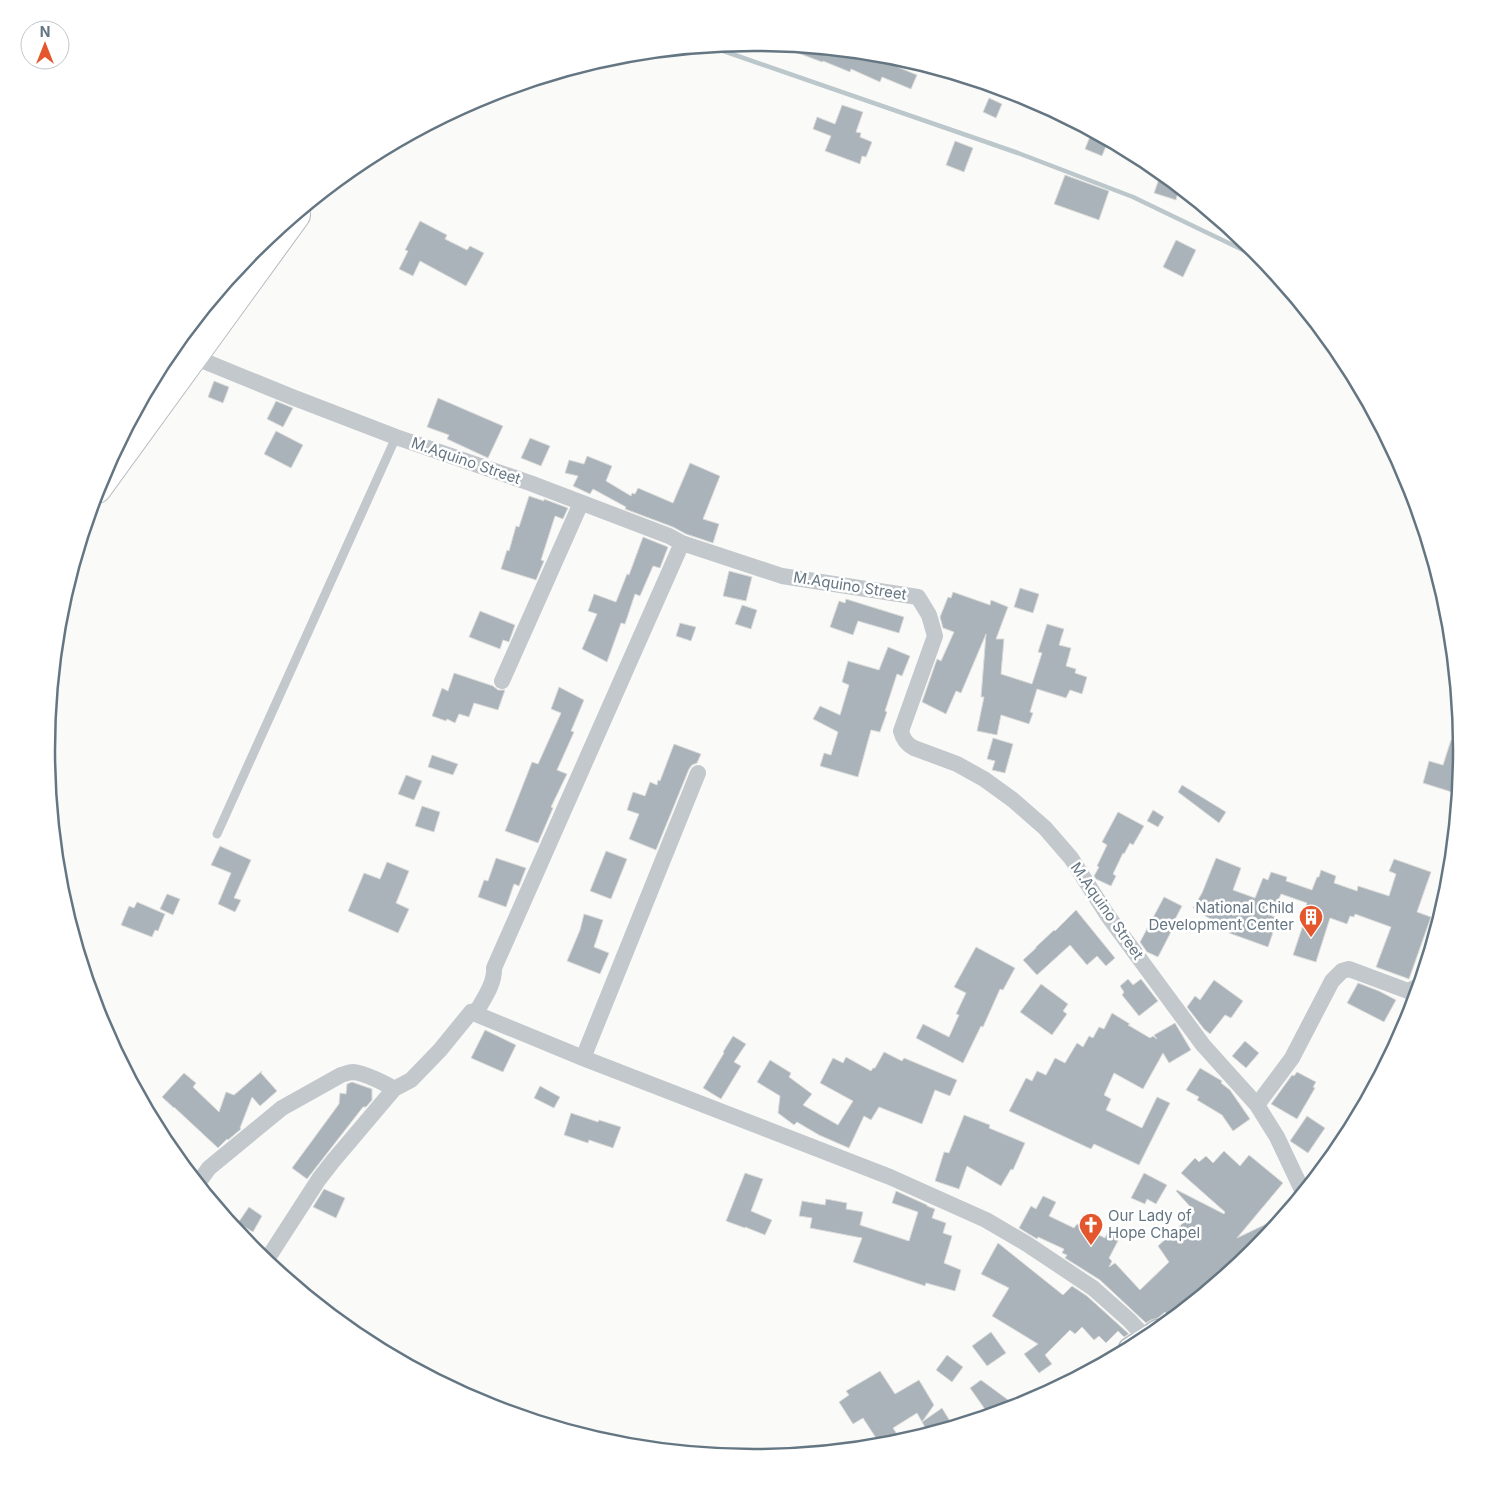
<svg xmlns="http://www.w3.org/2000/svg" width="1508" height="1501" viewBox="0 0 1508 1501" font-family="Inter,sans-serif">
  <rect width="100%" height="100%" fill="#fafaf8"/>
  <path fill="#e8e9e9" d="M244,261l-60,82h-7z"/>
  <g fill="none" stroke-linecap="round" stroke-linejoin="round">
    <path stroke="#bbc7cb" stroke-width="4.5" d="M712,47l306,106 115,44 110,53 16,5"/>
  </g>
  <path fill="#aab3b9" stroke="#dcdcda" d="M791,46l64,6 10,5 2,-3 14,1 9,4 -2,4 29,12 -6,14 -29,-12 -2,5 -29,-13 -1,3 -27,-11 -1,1 -32,-12z
    M989,98l13,6 -6,14 -13,-6z
    M842,105l21,7 -7,20 5,1 -1,4 12,5 -6,15 -4,-1 -2,8 -35,-13 6,-15 -18,-7 4,-12 18,7z
    M1091,134l17,7 -6,15 -17,-7z
    M955,141l18,7 -9,24 -18,-7z
    M1065,175l44,16 -10,29 -45,-16z
    M1160,176l7,2 12,10 -3,12 -22,-7z
    M420,221l27,14 -2,4 22,11 3,-4 14,7 -18,33 -46,-25 -7,15 -14,-7 9,-18 -3,-1z
    M1176,240l20,10 -13,27 -20,-10z
    M214,381l15,6 -6,16 -15,-6z
    M438,398l65,28 -15,32 -41,-19 2,-4 -22,-8z
    M276,401l17,7 -10,19 -16,-8z
    M276,431l27,14 -12,23 -27,-14z
    M530,438l20,8 -9,20 -20,-8z
    M587,456l25,10 -6,15 25,15 1,-3 3,1 3,-6 35,15 17,-40 30,13 -17,43 16,5 -6,19 -27,-9 -13,-7 -48,-18 1,-2 -33,-18 -3,5 -17,-8 5,-10 -13,-3 4,-13 15,4z
    M529,496l15,5v-2l24,9 -5,11 -8,-3 -14,44 3,1 -8,19 -35,-11 6,-19 2,1 7,-25 3,1z
    M643,537l25,10 -8,21 -7,-2 -13,30 -5,-2 -10,30 -4,-1 -14,39 -25,-13 15,-35 -9,-3 6,-17 22,8 11,-28 2,1z
    M729,571l23,6 -6,24 -23,-5z
    M1020,588l19,6 -6,19 -19,-6z
    M953,592l37,13 1,-5 17,7 -12,32h8l-3,35 31,10 10,-31 -4,-1 9,-28 17,5 -5,16 12,3 -5,18 10,3 -1,4 12,4 -5,17 -12,-4 -4,8 -29,-9 -7,23 3,1 -4,11 -28,-9 -4,20 -20,-4 7,-34h-3l5,-63 -25,59 -5,-2 -10,23 -24,-12 15,-43 4,2 13,-29 -11,-4 -3,-11 8,-20 3,1z
    M846,599l58,18 -5,16 -41,-12 -5,14 -23,-8 9,-26 6,2z
    M742,605l15,5 -6,19 -16,-5z
    M480,611l35,14 -6,17 -6,-2 -3,9 -31,-12z
    M680,623l16,4 -5,14 -15,-5z
    M888,647l22,9 -8,20 -5,-2 -12,37 2,1 -7,20 -9,-2 -13,47 -38,-11 4,-13 7,2 7,-23 -25,-13 7,-13 20,9 9,-30 -7,-3 6,-21 31,9z
    M454,673l39,13 5,4h7l-7,20 -24,-7 -5,14 -10,-3 -4,9 -8,-4 -1,2 -14,-5 10,-28 6,3z
    M559,687l25,13 -13,31 3,1 -17,38 10,4 -16,33 2,1 -15,35 -33,-12 27,-69 6,2 23,-51 -10,-4z
    M993,738l20,6 -8,29 -13,-3 3,-9 -8,-2z
    M1451,740l10,3 -7,25 6,2 -2,24 -35,-11 6,-22 14,4z
    M674,744l27,10 -4,9 -5,2 -3,4 -33,81 -27,-11 10,-25 -12,-4 6,-18 12,4 5,-14 7,3 1,-5 2,1z
    M432,755l26,9 -5,11 -25,-8z
    M406,775l16,6 -8,19 -16,-6z
    M1182,785l44,27 -7,11 -41,-31z
    M422,806l18,6 -6,20 -19,-6z
    M1153,810l11,7 -6,10 -11,-6z
    M1118,812l26,14 -11,19 -3,-2 -6,11 -1,-1 -10,21 3,2 -5,10 -15,-7 -2,-3 5,-9 -2,-1 10,-21 -5,-3z
    M220,846l31,14 -17,38 7,2 -6,12 -17,-8 13,-31 -20,-8z
    M606,851l21,8 -16,40 -21,-8z
    M496,858l30,10 -7,18 -5,-2 -8,23 -28,-10 6,-17 4,1z
    M1216,858l25,10 -8,22 22,8 8,-20 5,2 3,-8 16,5 -1,4 26,9 5,-13h2l2,-7 15,6 -2,7 23,8 1,-5 31,10 7,-22 -7,-3 5,-12 37,13 -14,40 14,5 -22,62 -33,-12 15,-40 -36,-13 -1,3 -4,-1 -3,8 -17,-6 -14,44 -23,-7 14,-42 -3,-1 3,-9 -26,-9 -9,22 6,2 -10,29 -39,-14v-2l-36,-23 9,-15z
    M387,862l22,9 -13,32 13,6 -11,24 -50,-22 16,-38 16,6z
    M167,894l13,5 -7,16 -13,-6z
    M1164,897l18,9 -12,23 2,1 -14,27 -11,-5 -7,-10z
    M137,902l28,12 -7,17 -3,-1 -3,7 -31,-12 8,-19 5,2z
    M1076,910l39,48 -9,8 -9,-10 -10,9 -17,-20 -33,30 -14,-15 13,-12v-1l18,-17 1,1z
    M584,914l19,6 -9,27 15,6 -9,21 -33,-13 13,-31z
    M976,947l39,21 -12,22 -3,-1 -17,38 -2,-1 -18,37 -47,-25 7,-14 26,13 10,-22 -3,-1 10,-21 -12,-6z
    M1128,979l5,6 8,-6 17,22 -19,15 -17,-21 2,-3 -4,-6z
    M1214,980l29,21 -12,17 -6,-3 -15,19 -6,-5 -17,-22 8,-11 5,4z
    M1358,983l21,8 17,9 -12,22 -37,-19z
    M1041,984l27,20 -5,7 4,3 -15,21 -32,-23z
    M1112,1013l18,11 -2,1 22,13 3,-2 4,3 -3,-4 21,-12 16,27 -22,13 -6,-10 -20,36 -29,-16 -10,22 7,4 -5,11 36,18 15,-31 13,6 -31,62 -45,-21 -3,5 -82,-38 17,-33 6,3 5,-10 9,4 9,-17 10,5 12,-20 6,4 6,-11 4,2 6,-11 5,2z
    M485,1030l31,15 -13,27 -32,-14z
    M733,1036l13,8 -12,18 7,4 -20,33 -18,-11 21,-35 -1,-1z
    M1245,1041l14,12 -13,15 -14,-12z
    M884,1052l18,9 2,-3 53,22 -7,16 -15,-6 -13,34 -43,-17 -8,13 -7,-4 -15,32 -30,-13 -22,-13 -3,3 -16,-12 2,-17 -23,-14 13,-22 21,13 -2,4 23,17 -9,11 35,20 15,-24 -33,-18 13,-25 10,5 3,-6 25,14 2,-3h2z
    M1200,1068l22,13 -1,2 9,7 20,29 -17,12 -11,-16 -25,-15 2,-3 -13,-7z
    M262,1071l-1,2 16,18 -17,15 -8,-9 -12,31 1,1 -13,11 -1,-1 -9,9 -44,-41v1l-12,-11 22,-24 12,10 -3,4 26,25 7,-20 8,3z
    M1297,1072l19,10 -3,5 2,1 -18,31 -26,-15 21,-29 2,1z
    M352,1082l20,7v11l-6,7h-3l-56,72 -15,-11 47,-64 1,-11 6,1 1,-10z
    M540,1086l20,11 -6,11 -20,-10z
    M571,1113l27,9 1,-2 22,7 -8,21 -24,-8 -1,3 -24,-8z
    M964,1115l26,10 -1,3 36,15 -12,27 -2,-1 -10,17 -34,-20 -8,23 -24,-8 9,-29 5,1z
    M1307,1116l18,12 -17,25 -18,-12z
    M1224,1151l16,15 9,-11 34,28 -46,55 48,-23 -27,32 -10,8 -2,-3 -29,26 -10,9 -2,-2 -37,31 -3,-4 -7,6 -7,2 -5,3 -46,-43 -35,-22 2,-3 -5,-2 2,-4 -26,-12 -1,2 -18,-11 12,-22 5,3 7,-13 13,6 -7,14 25,12 3,-4 28,14 3,-7 12,6 -11,21 3,3 -3,6 6,-4 25,27 29,-28 -11,-16 37,-34 -19,-21 1,-1 47,24 1,-2 -44,-39 14,-15 4,4 7,-6 7,7z
    M745,1173l18,6 -12,32 21,9 -7,15 -20,-8v1l-19,-7z
    M1144,1173l23,12 -11,19 -9,-5 -2,5 -14,-6z
    M324,1189l21,9 -9,20 -23,-11z
    M896,1191l31,14v1l8,3 -3,9 14,5 -3,10 9,3 -8,27 17,7 -6,21 -29,-8 -1,3 -72,-24 9,-24 -52,-10 2,-10 -13,-2 3,-15 23,4 1,-6 21,4 -1,6 17,3 -3,13 49,16 9,-29 -26,-9z
    M249,1207l13,9 -9,16 -15,-9z
    M998,1243l65,52 9,-9 15,10 42,38 -5,3 -6,-6 -12,12 -7,-7 -5,4 -12,-13 -7,7 -5,-4 -25,25 7,9 -13,9 -15,-19 14,-10 -46,-28 17,-28 -28,-14z
    M991,1332l15,21 -19,13 -15,-20z
    M947,1355l16,12 -11,15 -16,-12z
    M880,1371l15,23 24,-14 15,25 -12,17 -5,-9 -24,15 9,14 -10,3 -9,1 -5,-9 -2,1 -13,-20 -10,6 -14,-22 10,-7 -3,-4z
    M981,1380l34,25 -8,5 -18,5 -19,-27z
    M942,1408l11,18 -24,8 -7,-12z"/>
  <g fill="none" stroke-linecap="round" stroke-linejoin="round">
    <defs>
      <path id="secondary" d="M1130,1349l28,-18"/>
      <path id="highway" d="M97,489l199,-274"/>
    </defs>
    <use href="#secondary" stroke="#b3babf" stroke-width="25"/>
    <use href="#highway" stroke="#b4b9bd" stroke-width="30"/>
    <path stroke="#c3c8cc" stroke-width="9" d="M217,834l179,-397"/>
    <path stroke="#c3c8cc" stroke-width="16" d="M173,347l21,10 98,40 104,40 134,46 139,53 13,7 100,33 136,21 11,18 6,21 -34,95c2,8 5,13 13,17l43,16 27,15 29,21 32,28 26,30 37,58 95,129 54,60 20,32 26,55
      M502,681l79,-178
      M471,1012l6,-1c7,-13 18,-28 17,-43l188,-425
      M583,1058l115,-285
      M1257,1105l35,-47 40,-77 10,-10 7,-2 59,22 11,-5
      M198,1183l11,-15 73,-60 59,-33c4,-1 8,-3 12,-3 11,1 32,11 41,17
      M266,1261l53,-82 14,-18 61,-72 17,-9 29,-30 31,-38 112,46 307,119 96,43 41,24 66,44 36,32 17,18"/>
    <use href="#secondary" stroke="#fff" stroke-width="22"/>
    <use href="#highway" stroke="#fff" stroke-width="28"/>
  </g>
  <defs>
    <symbol id="building-pin" viewBox="-11 -11 22 30"><path d="M0 17L-7.5 6A9.5 9.5 0 1 1 7.5 6Z" fill="#e4572e" stroke="#fff"/><path d="M-4-6H4V6H1V3H-1V6H-4ZM-2.5-4.3h1.7v1.8h-1.7ZM.8-4.3h1.7v1.8H.8ZM-2.5-1h1.7V.8h-1.7ZM.8-1h1.7V.8H.8Z" fill="#fff"/></symbol>
    <symbol id="church-pin" viewBox="-11 -11 22 30"><path d="M0 17L-7.5 6A9.5 9.5 0 1 1 7.5 6Z" fill="#e4572e" stroke="#fff"/><path d="M-1.2-6h2.4v3.5h3.3v2.4h-3.3V6h-2.4V-.1h-3.3v-2.4h3.3Z" fill="#fff"/></symbol>
  </defs>
  <g fill-rule="evenodd">
    <use href="#building-pin" x="1297" y="903" width="28" height="38"/>
    <use href="#church-pin" x="1077" y="1211" width="28" height="38"/>
  </g>
  <g text-anchor="middle" stroke-width="5" stroke-linejoin="round" paint-order="stroke">
    <g font-size="15" fill="#657683" stroke="#fff">
      <text transform="translate(466 461) rotate(19)" y="5">M.Aquino Street</text>
      <text transform="translate(850 586) rotate(9)" y="5">M.Aquino Street</text>
      <text transform="translate(1107 911) rotate(55)" y="5">M.Aquino Street</text>
    </g>
    <g font-size="15" fill="#657683" stroke="#fff" text-anchor="end">
      <text x="1294" y="913">National Child<tspan x="1294" dy="17">Development Center</tspan></text>
      <text x="1108" y="1221" text-anchor="start">Our Lady of<tspan x="1108" dy="17">Hope Chapel</tspan></text>
    </g>
  </g>
  <path d="M0 0H1508V1501H0ZM55 750a699 699 0 1 1 1398 0a699 699 0 1 1-1398 0Z" fill="#fff" fill-rule="evenodd"/>
  <path fill="none" stroke="#657683" stroke-width="2.5" d="M55 750a699 699 0 1 1 1398 0a699 699 0 1 1-1398 0Z"/>
  <g transform="translate(45 45)"><circle r="24" fill="#ffffff" stroke="#c1c8cd"/>
  <path d="M0-4L9 19L0 12L-9 19Z" fill="#e4572e"/>
  <text y="-8" font-size="14" font-weight="bold" text-anchor="middle" fill="#657683">N</text>
  </g>
</svg>
